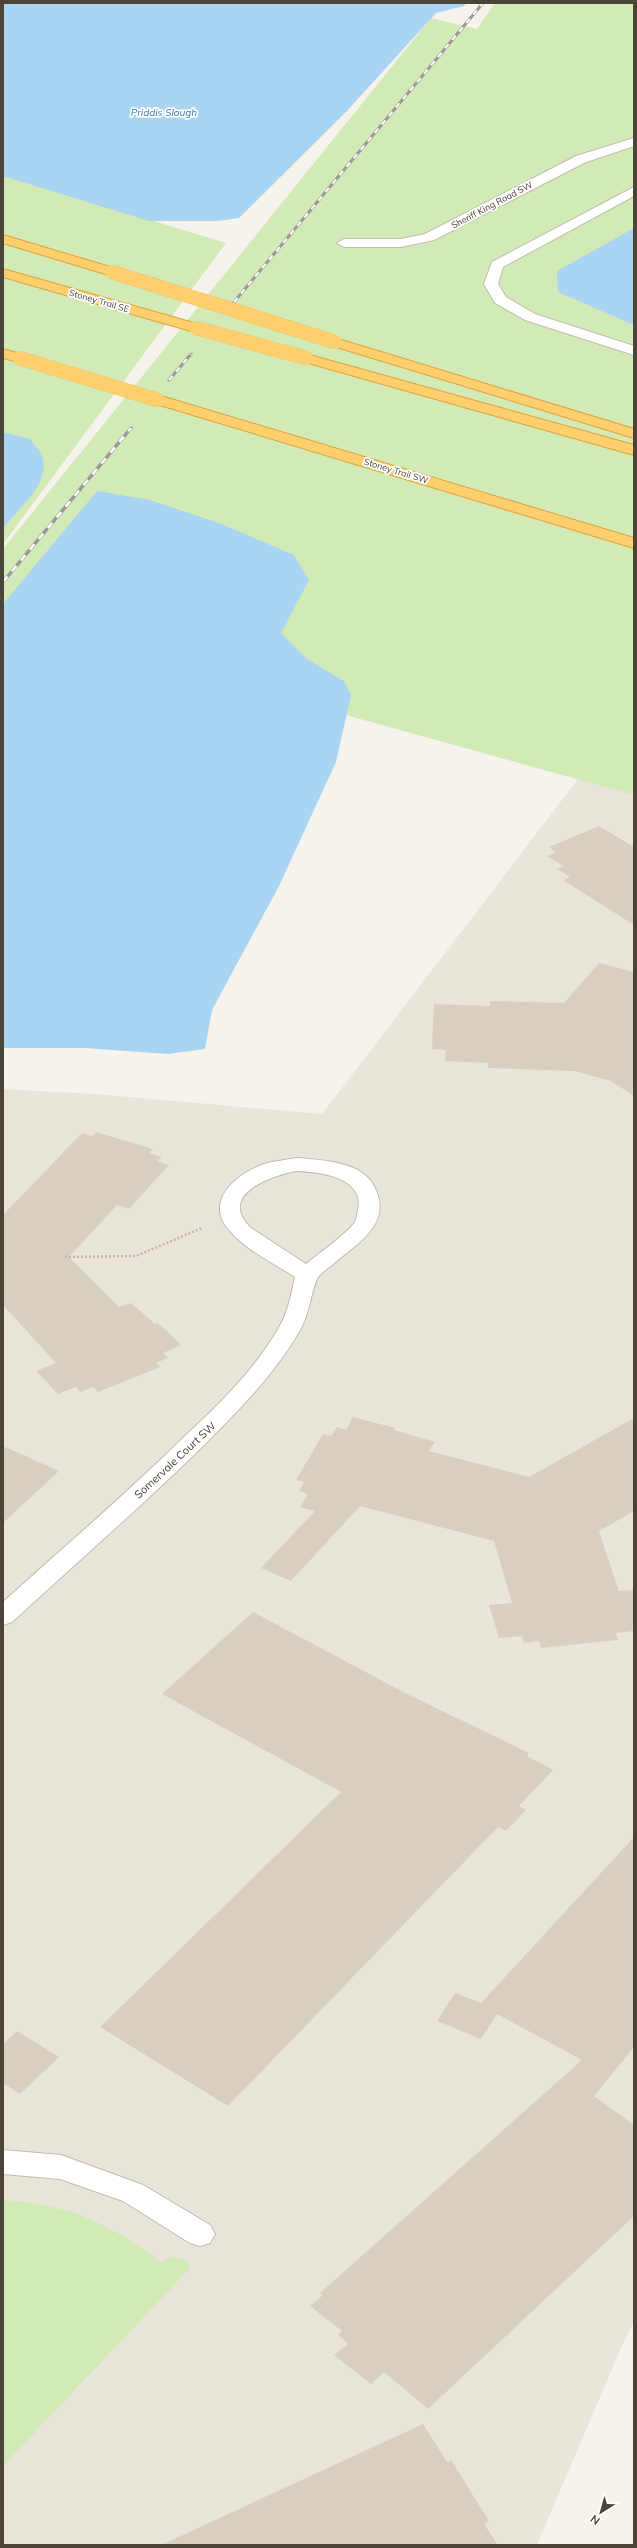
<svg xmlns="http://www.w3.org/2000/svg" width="637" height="2548" viewBox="0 0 637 2548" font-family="Mulish,sans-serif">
  <rect width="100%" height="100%" fill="#f6f3ec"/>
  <path fill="#eae5da" d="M578,779l56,16v1527l-10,19 -87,204h-534v-1456l93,5 226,20z"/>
  <path fill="#d2eab5" d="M495,3h139v792l-631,-175v-71l428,-531 46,11z
    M3,175l223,68 -223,301z
    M3,2200c67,4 106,24 159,62l8,-6 17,5 3,7 -187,198z"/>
  <path fill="#a9d4f2" d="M3,3h464l-3,3 -28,7 -90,99 -107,106 -21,3h-69l-146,-45z
    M634,228v97l-76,-33 -1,-21z
    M3,432l27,7c4,5 12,14 13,20 5,30 -26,48 -40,70z
    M97,491l53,9 69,23 75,32 15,25 -28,53 26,26 37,22 7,14 -15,67 -57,124 -67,124 -7,39 -37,5 -84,-6h-81v-444z"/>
  <path fill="#d8cfc1" d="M599,826l35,21v78l-71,-45 7,-3 -13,-8 7,-3 -17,-10 9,-4 -7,-5z
    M599,963l35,9v124l-23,-15 -37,-10 -86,-3v-5l-43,-2 1,-11 -14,-1 2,-45 56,2v-5l74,2z
    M96,1132l57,17 -4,4 13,4 -5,4 12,4 -40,44 -12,-4 -48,52 50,50 12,-4 24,21 3,-1 23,22 -18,8 5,5 -12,5 4,4 -62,25 -5,-5 -13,5 -4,-5 -18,7 -22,-23 20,-8 -53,-58v-90l79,-82 11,3z
    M353,1417l42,11 -1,2 41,12 -6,9 100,26 105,-59v93l-35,20 20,60 15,-1v41l-18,2 2,7 -77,8 -2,-7 -15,2 -2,-7 -23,2 -10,-33 23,-2 -18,-62 -134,-35 -69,75 -30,-13 54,-57 -15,-4 8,-13 -9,-3 5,-9 -8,-2 27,-46 8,2 6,-9 9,3z
    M3,1446l56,25 -56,52z
    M253,1612l152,81 124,60 -2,3 26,14 -34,36 7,4 -20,21 -8,-4 -270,279 -128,-79 241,-235 -179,-98z
    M634,1837v210l-40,49 40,29v91l-206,193 -44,-37 -13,12 -37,-29 14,-11 -10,-9 4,-4 -32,-25 13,-11 -3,-2 262,-233 -85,-46 -16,25 -44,-18 18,-28 26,10z
    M17,2031l42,26 -39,37 -17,-11v-39z
    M423,2424l24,38 4,-2 38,61 -5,3 14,21h-337z"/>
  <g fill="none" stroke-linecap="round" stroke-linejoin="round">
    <defs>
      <path id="minor" d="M634,138v8l-48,16 -152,78 -33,7h-57l-7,-4 7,-4h57l24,-5 151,-78z
        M634,187v9l-131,71 -5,17 8,13 29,17 99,32v9l-109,-35 -30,-17 -11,-19 8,-22z
        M297,1158c24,2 64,3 77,28 20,38 -17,57 -42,79 -5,4 -13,9 -15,14 -7,16 -7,34 -17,51 -27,47 -66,85 -104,123 -60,58 -123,113 -184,169l-9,3v-23c60,-54 122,-107 180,-164 35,-33 71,-67 95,-109 10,-16 13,-34 17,-52 -21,-14 -48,-26 -65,-46 -27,-29 6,-57 34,-67 10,-3 22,-4 33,-6zM297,1171c23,1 68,6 61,39 -1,3 -1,9 -3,12 -6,10 -38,33 -49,42l-55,-36c-35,-33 21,-53 46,-57z
        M3,2150l58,5 82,30 67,40 5,9 -5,9 -10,3 -10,-3 -67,-42 -63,-22 -57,-5z"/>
      <path id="highway" d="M3,235l114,34 2,3 -7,4 -109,-33z
        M3,269l198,56 2,3 -2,3h-10l-188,-54z
        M335,338l299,91v9l-304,-93 -2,-3 2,-3z
        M3,349l21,6 2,3 -7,4 -16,-4z
        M306,354l328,91v10l-333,-94 -2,-3 2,-3z
        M158,395l476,143v10l-481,-145 -3,-3 3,-3z"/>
    </defs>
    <use href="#minor" stroke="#c2bbae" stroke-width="2"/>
    <use href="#highway" stroke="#e0a43c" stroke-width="2"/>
    <path stroke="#c4b79f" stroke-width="2.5" stroke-dasharray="2 2" stroke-linecap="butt" d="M65,1257l71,-1 66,-28"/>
    <use href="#minor" fill="#fff" fill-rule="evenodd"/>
    <use href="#highway" fill="#ffcf6e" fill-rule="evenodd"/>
    <defs>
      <path id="rail-far1" d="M234,302l249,-299
        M169,380l22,-26"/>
      <path id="rail" d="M3,582l128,-154"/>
    </defs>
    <use href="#rail-far1" stroke="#9a9a9a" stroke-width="3"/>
    <use href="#rail" stroke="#9a9a9a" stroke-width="3.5"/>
    <use href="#rail-far1" stroke="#fff" stroke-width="2" stroke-dasharray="5.5" stroke-linecap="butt"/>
    <use href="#rail" stroke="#fff" stroke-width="2.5" stroke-dasharray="7" stroke-linecap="butt"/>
    <defs>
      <path id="highway-bridge" d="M112,272l223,70
        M196,328l110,30
        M19,358l139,42"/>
    </defs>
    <use href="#highway-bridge" stroke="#e0a43c" stroke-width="14" stroke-linecap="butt"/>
    <use href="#highway-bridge" stroke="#ffcf6e" stroke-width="14"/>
  </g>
  <g text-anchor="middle" stroke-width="3.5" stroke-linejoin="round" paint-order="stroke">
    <g font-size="9" fill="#4b4439" stroke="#fff">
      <text transform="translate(492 205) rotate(-28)" y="3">Sheriff King Road SW</text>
      <text transform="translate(99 301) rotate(16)" y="3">Stoney Trail SE</text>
      <text transform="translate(396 471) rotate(17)" y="3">Stoney Trail SW</text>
    </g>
    <g font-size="10" font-style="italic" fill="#2e7ab2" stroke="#fff">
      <text x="164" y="116">Priddis Slough</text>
    </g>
    <g font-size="11" fill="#4b4439" stroke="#fff">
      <text transform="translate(175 1460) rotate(-43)" y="4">Somervale Court SW</text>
    </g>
  </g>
  <rect width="637" height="2548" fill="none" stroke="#4b4439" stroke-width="8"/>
  <g transform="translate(601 2512) rotate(217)" stroke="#ffffff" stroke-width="3" paint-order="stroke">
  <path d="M0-3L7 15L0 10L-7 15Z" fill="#4b4439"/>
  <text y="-6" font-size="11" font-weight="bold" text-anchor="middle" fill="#4b4439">N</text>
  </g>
</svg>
